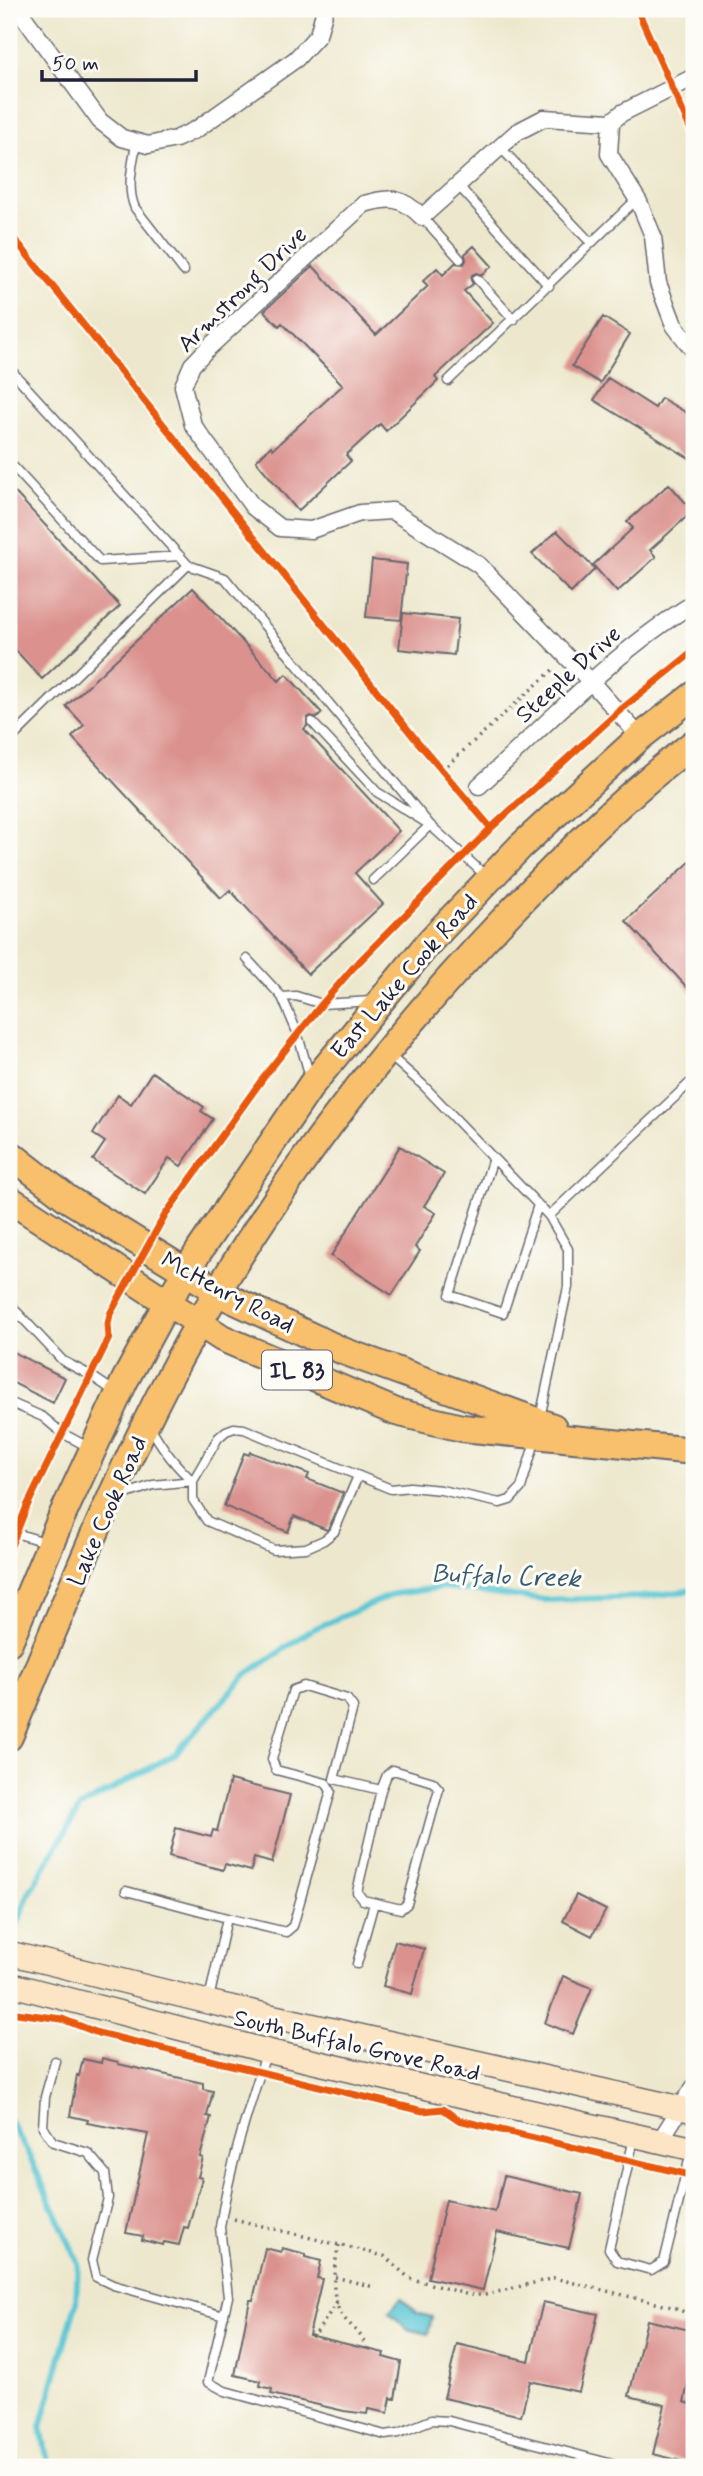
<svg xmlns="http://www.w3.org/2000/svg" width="703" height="2476" viewBox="0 0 703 2476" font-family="Mynerve,sans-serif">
  <rect width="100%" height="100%" fill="#fdfcf7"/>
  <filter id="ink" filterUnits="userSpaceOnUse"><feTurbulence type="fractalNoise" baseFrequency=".0143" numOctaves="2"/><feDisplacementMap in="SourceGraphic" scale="14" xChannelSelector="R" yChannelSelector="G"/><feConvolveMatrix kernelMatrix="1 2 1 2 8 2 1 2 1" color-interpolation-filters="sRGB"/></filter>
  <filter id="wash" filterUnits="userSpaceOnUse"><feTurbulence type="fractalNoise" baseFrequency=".00686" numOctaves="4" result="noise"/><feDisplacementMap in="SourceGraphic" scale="28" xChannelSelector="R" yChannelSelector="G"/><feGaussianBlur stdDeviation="1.57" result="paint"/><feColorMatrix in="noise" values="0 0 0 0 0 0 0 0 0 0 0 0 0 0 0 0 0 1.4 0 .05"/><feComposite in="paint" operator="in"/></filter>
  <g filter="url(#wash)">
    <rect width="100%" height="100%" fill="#ede8cd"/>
    <path fill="#9dde94" stroke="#608068" stroke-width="2" d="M9,2377l10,4 -2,86h-8z"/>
    <path fill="#5ac6d4" stroke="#3e7488" stroke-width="2" d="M401,2298l16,15 15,4 -4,17 -20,-5 -19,-17z"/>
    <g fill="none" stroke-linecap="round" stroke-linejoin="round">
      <path stroke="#5ac6d4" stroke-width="6" d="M9,1945l20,-52 51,-86 95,-53 71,-79 65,-45 83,-36 51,-7 99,13 98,-3 52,-7
        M9,2119l20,36 49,107 -2,41 -35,124 8,40"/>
    </g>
    <g id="blocks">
      <path fill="#db928e" d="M474,246l18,20 -10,9 -6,-2 -4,2 -1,5 2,4 -9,7 29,32 -58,54 3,4 -52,50 -6,-7 -34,31 5,6 -53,50 -42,-50 15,-15 2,3 70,-64 -61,-62 -3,3 -15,-15 49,-45 63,69 52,-49 -5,-5 14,-13 6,7 12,-12 9,1 2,-4 -1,-6z
        M603,317l27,17 -30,49 -28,-17z
        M608,378l47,30 6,-10 33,19v44l-100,-61z
        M669,484l24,27 -43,39 6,7 -39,35 -24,-27 40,-37 -6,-6z
        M9,486l111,120 -78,73 -33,-36z
        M557,531l38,38 -24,24 -39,-39z
        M372,560l35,4 -6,56 -35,-3z
        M193,588l86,93 7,-7 36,39 -5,5 -6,-2 -4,2v8l-3,3 95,102 -44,42 28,31 -75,70 -78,-84 -9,8 -149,-161 12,-12 -18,-19z
        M403,613l55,6 -4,36 -55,-6z
        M694,858v137l-68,-74z
        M152,1072l52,35 -3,4 12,8 -32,47 -12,-8 -24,36 -52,-34 12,-18 -12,-8 25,-39 13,9z
        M400,1146l44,28 -20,32 12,7 -21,34 5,4 -28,44 -61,-39z
        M9,1350l56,28 -12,25 -44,-22z
        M250,1452l59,22 -2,5 36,14 -14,35 -2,2 -33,-14 -6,16 -64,-26 20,-53 5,2z
        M230,1780l60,15 -18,68 -18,-5 -3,13 -26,-7 -2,6 -54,-14 7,-28 35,9 2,-7 4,1z
        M576,1895l30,15 -14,26 -29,-15z
        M395,1941l29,8 -12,45 -29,-8z
        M563,1976l29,12 -19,46 -28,-11z
        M102,2058l16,4v2l85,19v6l10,2 -6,25 4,1 -11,40 3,1 -5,19 4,1 -14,50 -4,-1 -5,18 -15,-3 -1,3 -21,-5 1,-4 -17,-3 22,-99 -61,-11 1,-3 -18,-4 7,-41 2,1 4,-17 18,4z
        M504,2176l78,18 -13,54 -72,-16 -14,58 -55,-12 18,-78 49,12z
        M265,2248l16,4 1,-4 24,6v3l15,4 -4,17 5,1 -13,56 75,18 -1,4 18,5 -6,37 -4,-1 -3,15 -20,-4 -1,5 -23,-3 -73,-17 1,-5 -12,-3 1,-5 -26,-6 15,-75h3z
        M543,2302l55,12 -19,78 -49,-11 -9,35 -77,-18 13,-54 72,17z
        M647,2320l47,11v27l-10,44 10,3v59l-41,-10 12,-49 -36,-9z"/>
    </g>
  </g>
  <g filter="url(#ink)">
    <use href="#blocks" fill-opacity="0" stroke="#69676e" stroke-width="2"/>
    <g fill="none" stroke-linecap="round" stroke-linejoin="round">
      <defs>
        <path id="service" d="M136,143c-3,21 -10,45 -1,65l49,63
          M500,147l91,96
          M457,184l92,102
          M422,217l38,42
          M477,279l37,41
          M9,368l179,197 37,13 205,247 57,52
          M448,381l189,-182
          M9,462l91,99 80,-5
          M312,722l65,70 53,33 -57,55
          M9,741l179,-176
          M247,959l35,38 15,35 13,45
          M282,997l14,-1 26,8 50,-3
          M390,1056l33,29 126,131 19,33v38l-28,131
          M493,1158l-43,137 53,18 35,-108
          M549,1216l145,-137
          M9,1299l6,11 48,51 27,14 25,17
          M9,1402l34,15 19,16 28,15
          M358,1476l-24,56 -10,8 -18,8 -32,2 -67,-29 -14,-21v-19l25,-43 8,-7 8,-3 10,1 147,60 19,-2 31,3 59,13 10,-3 11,-12 15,-50
          M118,1497l35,-12 40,-4c-19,-16 -31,-33 -43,-55
          M9,1531l39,12
          M126,1891l101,27
          M357,1964l17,-61
          M209,1999l18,-81 59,14 7,-6 38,-135 -5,-8 -50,-13 -4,-11 21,-69 11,-4 43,13 6,8 -19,72 47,11 -24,102 6,8 38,9 6,-5 32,-115 -6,-7 -40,-12 -6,5 -6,15
          M266,2054c-18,57 -37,114 -46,173l8,70 -20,85 17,9 160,44 14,-2 32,-13 18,1 175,46
          M55,2061l-10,36 -2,30 10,15 35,11 17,20 3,25 -16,62 4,17 17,8 111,31
          M634,2138l-25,111 8,12 34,9 13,-8 27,-110"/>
        <path id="minor" d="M18,9l82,112 22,17 26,7 28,-6 21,-10 99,-70 22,-24 7,-26
          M611,122l-2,32 30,48 14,34 5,47 16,42 20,26
          M640,737l-48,-54 -113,-118 -87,-54 -32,2 -49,17 -31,-2 -27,-21 -60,-82 -10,-39 9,-21 16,-17 156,-144c27,-7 37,-8 58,13l95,-85 27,-14 67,4 11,-9 72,-36
          M479,786c69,-63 135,-134 215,-183
          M659,2142l35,-55"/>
        <path id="secondary" d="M9,1953l199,49 486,109
          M9,1984l258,67 427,98"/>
        <path id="primary" d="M9,1153l59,46 161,99 114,53 210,76
          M9,1199l213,139 174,74 66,16 232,23
          M9,1642l53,-126 63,-136 42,-77 32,-52 113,-167 119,-144 89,-93 120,-110 54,-42
          M9,1737c49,-117 96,-235 154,-348 89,-172 209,-331 342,-471 59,-62 121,-124 189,-175"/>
      </defs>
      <use href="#service" stroke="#69676e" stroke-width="11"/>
      <use href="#minor" stroke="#69676e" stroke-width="19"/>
      <use href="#secondary" stroke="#69676e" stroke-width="26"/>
      <use href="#primary" stroke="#69676e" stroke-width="30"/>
      <path stroke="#69676e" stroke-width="3.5" stroke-dasharray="2 5" stroke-linecap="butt" d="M442,770l113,-102
        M234,2219l150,37 25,22 60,17h16l69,-17 122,30 18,9
        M339,2245c-5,20 -9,48 1,67 8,15 27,21 25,41
        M335,2277l39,10
        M311,2337l6,-5 20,-30"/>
      <use href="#service" stroke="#fff" stroke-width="8"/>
      <use href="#minor" stroke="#fff" stroke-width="16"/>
      <use href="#secondary" stroke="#fce5c4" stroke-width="23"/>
      <use href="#primary" stroke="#f8bf6c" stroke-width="26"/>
      <defs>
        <path id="cycleway" d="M637,9l57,128
          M9,232l408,509 74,87
          M9,1551l18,-45 82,-168 -1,-14 2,-10 55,-99 101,-141 56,-70 30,-35 139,-141 127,-116 76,-61
          M9,2012l53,7 36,14 325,78 20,-2 16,11 235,56"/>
      </defs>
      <use href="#cycleway" stroke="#fdfcf7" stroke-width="11"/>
      <use href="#cycleway" stroke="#e8590c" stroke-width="7"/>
    </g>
  </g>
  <g text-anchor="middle" stroke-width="6" stroke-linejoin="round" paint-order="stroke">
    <rect fill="#fdfcf7" stroke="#646373" stroke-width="2" x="262" y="1350.5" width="70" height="39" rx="5"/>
    <g font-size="23" font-weight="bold" fill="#22223b">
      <text x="297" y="1378">IL 83</text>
    </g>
    <g font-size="24" fill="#22223b" stroke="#fdfcf7">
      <text transform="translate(242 289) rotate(-44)" y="8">Armstrong Drive</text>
      <text transform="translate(568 674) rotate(-42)" y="8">Steeple Drive</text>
      <text transform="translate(404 976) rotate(-49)" y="8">East Lake Cook Road</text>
      <text transform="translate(228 1292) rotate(28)" y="8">McHenry Road</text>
      <text transform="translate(107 1511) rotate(-66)" y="8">Lake Cook Road</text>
      <text transform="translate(357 2045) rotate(13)" y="8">South Buffalo Grove Road</text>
    </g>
    <g font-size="26" font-style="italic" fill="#365b71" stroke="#fdfcf7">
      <text transform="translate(506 1575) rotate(2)" y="9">Buffalo Creek</text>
    </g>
  </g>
  <rect width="703" height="2476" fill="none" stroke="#fdfcf7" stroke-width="35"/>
  <path d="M42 70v10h154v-10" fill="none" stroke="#22223b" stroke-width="3.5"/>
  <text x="52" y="70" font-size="21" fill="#22223b" stroke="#fdfcf7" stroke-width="5" paint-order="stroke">50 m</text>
</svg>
